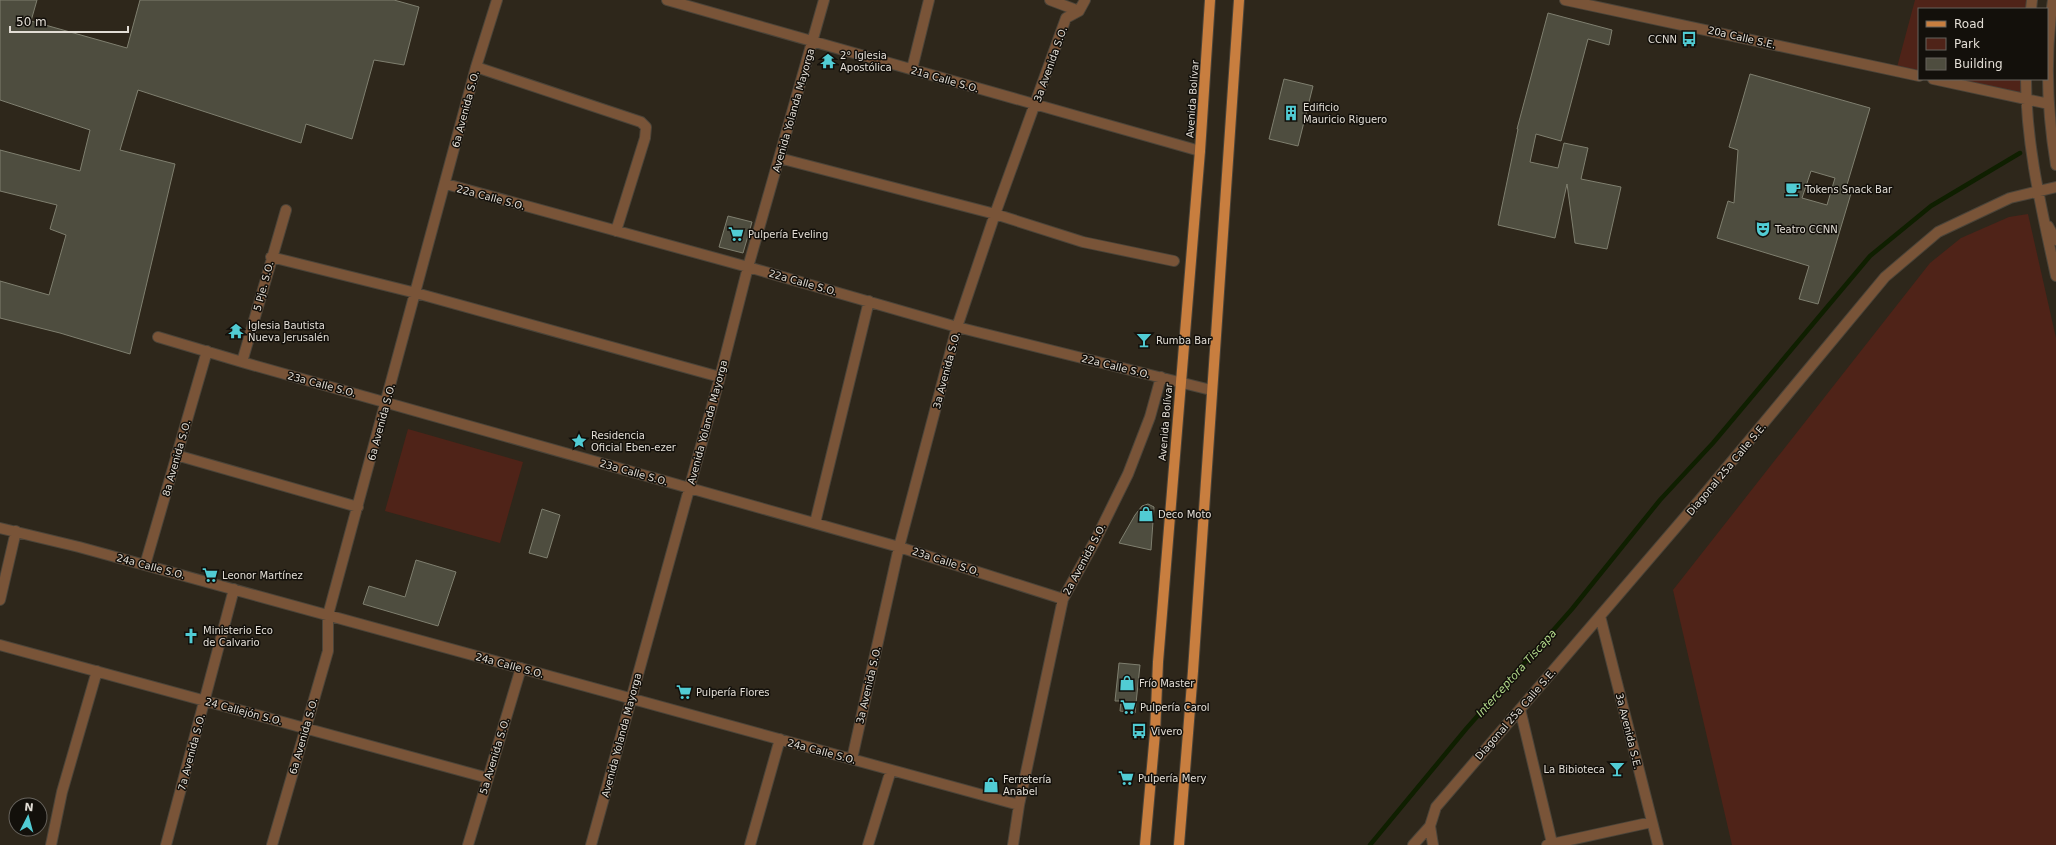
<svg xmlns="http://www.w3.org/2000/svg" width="2056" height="845" viewBox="0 0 2056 845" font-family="'DejaVu Sans',sans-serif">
  <rect width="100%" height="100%" fill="#2e271b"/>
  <path fill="#4f2318" d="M1915,0h117l-1,9h-112v67l-23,-5z
    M1933,79h93v21z
    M2028,214l28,124v507h-324l-59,-255 257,-327 31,-25 48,-21z
    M408,429l115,33 -23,81 -115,-32z"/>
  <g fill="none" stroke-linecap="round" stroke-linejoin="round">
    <path stroke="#0f1f00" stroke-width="4.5" d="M1370,845l96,-116 106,-120 88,-109 53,-57 157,-187 61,-50 89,-53"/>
  </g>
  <path fill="#4e4d3f" stroke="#7f7f6f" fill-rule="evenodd" d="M0,0h37l-6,21 96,27 13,-48h254l25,7 -15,58 -30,-5 -22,79 -46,-15 -5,19 -163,-53 -18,60 55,14 -45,190 -70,-21 -60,-15v-37l49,14 17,-60 -16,-6 7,-24 -57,-14v-41l80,21 10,-41 -90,-30z
    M1548,13l64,17 -3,15 -21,-6 -27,102 -25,-7 -6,28 28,6 6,-25 24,5 -7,31 40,8 -14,62 -32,-6 -8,-59 -12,54 -57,-13 20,-96h-1z
    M1750,74l120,34 -24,80 6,2 -34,114 -19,-5 10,-33 -92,-28 11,-37 6,2 4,-53 -9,-3zM1811,171l24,7 -8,27 -25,-7z
    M1284,79l29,7 -15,60 -29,-7z
    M728,216l24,6 -9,31 -24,-6z
    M1148,504l6,3 -3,43 -32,-7 16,-28 7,-9z
    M542,509l18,6 -13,43 -18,-5z
    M416,560l40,12 -18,54 -75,-22 6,-18 36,11z
    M1119,663l21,2 -5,48 -15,-2 1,-10h-6z"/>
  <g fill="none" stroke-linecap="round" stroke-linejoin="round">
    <defs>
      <path id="minor" d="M667,0l533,151
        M1050,0l29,11
        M1565,0l354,76
        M2053,0c-8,54 -6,111 3,165
        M2031,9l1,-9
        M476,67l165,55 5,5 -1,11 -29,93
        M912,69l17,-69
        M1933,79l116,25
        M2026,79c0,67 16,132 30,197
        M779,158l216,56 88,28 91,19
        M446,184l302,83 209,60 254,63
        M2048,226l8,14
        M271,257l145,36 304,84
        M158,337l84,25 657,185 164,52
        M242,362l44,-152
        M176,455l182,52
        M815,523l54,-222
        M0,528l79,19 940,258
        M145,565l62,-214
        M0,600l16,-69
        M1600,616l58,229
        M0,645l488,133
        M1520,709l32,134
        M852,759l47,-212 58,-220 38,-113 71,-196 13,-7 6,-11
        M51,845l11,-53 35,-121
        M166,845l68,-256
        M272,845l56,-194v-36l148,-548 21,-67
        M468,845l53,-177
        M591,845l129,-468 28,-110 76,-267
        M750,845l30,-106
        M868,845l23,-75
        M1013,845l6,-40 44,-206 32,-58 33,-67 22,-57 11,-40
        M1413,845l17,-19
        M1433,845l-3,-19 6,-19 267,-311 182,-219 53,-45 72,-34 46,-11
        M1547,845l105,-23"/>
      <path id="major" d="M1145,845l10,-112 3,-71 42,-511 10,-151
        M1179,845l14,-174 46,-671"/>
    </defs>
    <use href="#minor" stroke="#4b4439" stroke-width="12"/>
    <use href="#major" stroke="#4b4439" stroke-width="12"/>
    <use href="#minor" stroke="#795438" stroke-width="10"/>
    <use href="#major" stroke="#c87e3f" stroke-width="10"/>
  </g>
  <defs>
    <symbol id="bus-bare" viewBox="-9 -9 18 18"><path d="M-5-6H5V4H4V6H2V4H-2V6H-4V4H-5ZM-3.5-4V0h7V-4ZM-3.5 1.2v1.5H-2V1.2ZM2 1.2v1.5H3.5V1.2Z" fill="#51ccd4" stroke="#13100b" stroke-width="2.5" paint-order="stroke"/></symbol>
    <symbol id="temple-bare" viewBox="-9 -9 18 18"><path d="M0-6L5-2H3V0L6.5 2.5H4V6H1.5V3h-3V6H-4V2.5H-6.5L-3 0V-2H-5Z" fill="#51ccd4" stroke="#13100b" stroke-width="2.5" paint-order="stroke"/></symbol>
    <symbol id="building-bare" viewBox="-9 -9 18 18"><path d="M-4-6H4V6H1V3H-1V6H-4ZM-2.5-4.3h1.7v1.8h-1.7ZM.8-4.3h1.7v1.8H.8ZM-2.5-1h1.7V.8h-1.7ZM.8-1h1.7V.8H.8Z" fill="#51ccd4" stroke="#13100b" stroke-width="2.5" paint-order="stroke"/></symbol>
    <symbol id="cafe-bare" viewBox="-9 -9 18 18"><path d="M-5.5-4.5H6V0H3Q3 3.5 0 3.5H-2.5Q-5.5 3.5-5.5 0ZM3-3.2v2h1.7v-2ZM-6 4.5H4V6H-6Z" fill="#51ccd4" stroke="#13100b" stroke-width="2.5" paint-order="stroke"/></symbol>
    <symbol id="theatre-bare" viewBox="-9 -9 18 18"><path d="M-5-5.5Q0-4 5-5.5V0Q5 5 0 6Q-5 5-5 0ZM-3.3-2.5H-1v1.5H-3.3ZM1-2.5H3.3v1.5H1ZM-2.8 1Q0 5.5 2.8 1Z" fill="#51ccd4" stroke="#13100b" stroke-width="2.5" paint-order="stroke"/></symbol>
    <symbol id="supermarket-bare" viewBox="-9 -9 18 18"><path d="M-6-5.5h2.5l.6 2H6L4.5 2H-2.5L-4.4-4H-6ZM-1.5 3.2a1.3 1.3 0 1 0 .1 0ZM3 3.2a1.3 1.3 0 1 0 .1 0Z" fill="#51ccd4" stroke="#13100b" stroke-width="2.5" paint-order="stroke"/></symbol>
    <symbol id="bar-bare" viewBox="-9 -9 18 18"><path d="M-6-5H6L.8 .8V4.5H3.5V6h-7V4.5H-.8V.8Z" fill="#51ccd4" stroke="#13100b" stroke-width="2.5" paint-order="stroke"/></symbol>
    <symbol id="sight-bare" viewBox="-9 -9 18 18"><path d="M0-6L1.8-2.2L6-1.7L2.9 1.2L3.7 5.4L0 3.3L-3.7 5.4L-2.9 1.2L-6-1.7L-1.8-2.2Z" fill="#51ccd4" stroke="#13100b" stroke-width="2.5" paint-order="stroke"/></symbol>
    <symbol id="shop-bare" viewBox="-9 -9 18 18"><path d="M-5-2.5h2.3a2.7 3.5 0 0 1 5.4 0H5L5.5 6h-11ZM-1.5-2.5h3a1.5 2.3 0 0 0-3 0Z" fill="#51ccd4" stroke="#13100b" stroke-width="2.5" paint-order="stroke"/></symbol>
    <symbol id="church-bare" viewBox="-9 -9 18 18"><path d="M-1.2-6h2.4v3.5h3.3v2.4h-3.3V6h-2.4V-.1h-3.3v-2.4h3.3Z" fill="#51ccd4" stroke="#13100b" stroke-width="2.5" paint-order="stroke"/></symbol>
  </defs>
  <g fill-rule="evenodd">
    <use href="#bus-bare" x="1678" y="28" width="22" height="22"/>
    <use href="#temple-bare" x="817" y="50" width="22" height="22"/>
    <use href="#building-bare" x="1280" y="102" width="22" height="22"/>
    <use href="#cafe-bare" x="1782" y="178" width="22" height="22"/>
    <use href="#theatre-bare" x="1752" y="218" width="22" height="22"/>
    <use href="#supermarket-bare" x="725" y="223" width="22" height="22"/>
    <use href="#temple-bare" x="225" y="320" width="22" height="22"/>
    <use href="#bar-bare" x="1133" y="329" width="22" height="22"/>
    <use href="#sight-bare" x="568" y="430" width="22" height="22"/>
    <use href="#shop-bare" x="1135" y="503" width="22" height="22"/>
    <use href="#supermarket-bare" x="199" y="564" width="22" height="22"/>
    <use href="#church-bare" x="180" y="625" width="22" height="22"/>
    <use href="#shop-bare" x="1116" y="672" width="22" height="22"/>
    <use href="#supermarket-bare" x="673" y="681" width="22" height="22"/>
    <use href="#supermarket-bare" x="1117" y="696" width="22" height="22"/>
    <use href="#bus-bare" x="1128" y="720" width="22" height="22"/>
    <use href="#bar-bare" x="1606" y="758" width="22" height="22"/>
    <use href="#supermarket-bare" x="1115" y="767" width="22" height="22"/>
    <use href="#shop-bare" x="980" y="774" width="22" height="22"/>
  </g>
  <g text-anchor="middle" stroke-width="3" stroke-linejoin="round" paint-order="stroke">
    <g font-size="10" fill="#e2ddd5" stroke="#13100b">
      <text transform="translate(1742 37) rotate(13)" y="4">20a Calle S.E.</text>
      <text transform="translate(1050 64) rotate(-70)" y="4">3a Avenida S.O.</text>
      <text transform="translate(945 79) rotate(16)" y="4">21a Calle S.O.</text>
      <text transform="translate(1192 99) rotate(-86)" y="4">Avenida Bolívar</text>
      <text transform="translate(465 109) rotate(-75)" y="4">6a Avenida S.O.</text>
      <text transform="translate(793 110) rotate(-74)" y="4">Avenida Yolanda Mayorga</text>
      <text transform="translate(491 197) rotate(15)" y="4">22a Calle S.O.</text>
      <text transform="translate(803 282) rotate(16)" y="4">22a Calle S.O.</text>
      <text transform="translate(263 286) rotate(-75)" y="4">5 Pje. S.O.</text>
      <text transform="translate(1116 366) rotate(14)" y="4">22a Calle S.O.</text>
      <text transform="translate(946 370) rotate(-75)" y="4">3a Avenida S.O.</text>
      <text transform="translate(322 384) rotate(15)" y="4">23a Calle S.O.</text>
      <text transform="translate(381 422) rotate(-75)" y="4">6a Avenida S.O.</text>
      <text transform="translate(707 422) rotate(-75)" y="4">Avenida Yolanda Mayorga</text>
      <text transform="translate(1165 422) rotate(-85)" y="4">Avenida Bolívar</text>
      <text transform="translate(176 458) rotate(-74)" y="4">8a Avenida S.O.</text>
      <text transform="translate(1726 469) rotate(-50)" y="4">Diagonal 25a Calle S.E.</text>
      <text transform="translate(634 472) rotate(16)" y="4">23a Calle S.O.</text>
      <text transform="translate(1084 559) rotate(-62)" y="4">2a Avenida S.O.</text>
      <text transform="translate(946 561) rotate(18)" y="4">23a Calle S.O.</text>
      <text transform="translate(151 566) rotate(15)" y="4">24a Calle S.O.</text>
      <text transform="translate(510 665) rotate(15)" y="4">24a Calle S.O.</text>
      <text transform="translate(868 685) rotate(-77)" y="4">3a Avenida S.O.</text>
      <text transform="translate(244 711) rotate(15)" y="4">24 Callejón S.O.</text>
      <text transform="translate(1515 714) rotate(-49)" y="4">Diagonal 25a Calle S.E.</text>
      <text transform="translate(1629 731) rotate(76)" y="4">3a Avenida S.E.</text>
      <text transform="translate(621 735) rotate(-75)" y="4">Avenida Yolanda Mayorga</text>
      <text transform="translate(303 736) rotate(-74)" y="4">6a Avenida S.O.</text>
      <text transform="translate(822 751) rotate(15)" y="4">24a Calle S.O.</text>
      <text transform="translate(191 752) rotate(-75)" y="4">7a Avenida S.O.</text>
      <text transform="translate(494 756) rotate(-73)" y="4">5a Avenida S.O.</text>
    </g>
    <g font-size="10" fill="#e2ddd5" stroke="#13100b" text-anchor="start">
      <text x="1677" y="43" text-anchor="end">CCNN</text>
      <text x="840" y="59">2° Iglesia<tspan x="840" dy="12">Apostólica</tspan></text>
      <text x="1303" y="111">Edificio<tspan x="1303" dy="12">Mauricio Riguero</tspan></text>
      <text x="1805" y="193">Tokens Snack Bar</text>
      <text x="1775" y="233">Teatro CCNN</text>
      <text x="748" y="238">Pulpería Eveling</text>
      <text x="248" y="329">Iglesia Bautista<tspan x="248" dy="12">Nueva Jerusalén</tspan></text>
      <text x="1156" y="344">Rumba Bar</text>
      <text x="591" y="439">Residencia<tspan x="591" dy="12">Oficial Eben-ezer</tspan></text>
      <text x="1158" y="518">Deco Moto</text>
      <text x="222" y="579">Leonor Martínez</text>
      <text x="203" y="634">Ministerio Eco<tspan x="203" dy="12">de Calvario</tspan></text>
      <text x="1139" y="687">Frío Master</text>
      <text x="696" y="696">Pulpería Flores</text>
      <text x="1140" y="711">Pulpería Carol</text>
      <text x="1151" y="735">Vivero</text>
      <text x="1605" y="773" text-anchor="end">La Bibioteca</text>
      <text x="1138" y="782">Pulpería Mery</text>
      <text x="1003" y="783">Ferretería<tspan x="1003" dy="12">Anabel</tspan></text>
    </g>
    <g font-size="11" font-style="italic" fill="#b2d98a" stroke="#13100b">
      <text transform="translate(1516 673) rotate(-48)" y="4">Interceptora Tiscapa</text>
    </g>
  </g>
  <rect x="1918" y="8" width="130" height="72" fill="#13100b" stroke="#66625c"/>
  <rect x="1926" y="21" width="20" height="6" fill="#c87e3f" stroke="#66625c"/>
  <text x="1954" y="28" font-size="12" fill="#e2ddd5">Road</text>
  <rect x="1926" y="38" width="20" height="12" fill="#4f2318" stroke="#66625c"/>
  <text x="1954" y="48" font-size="12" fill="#e2ddd5">Park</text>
  <rect x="1926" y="58" width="20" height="12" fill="#4e4d3f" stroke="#66625c"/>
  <text x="1954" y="68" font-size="12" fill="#e2ddd5">Building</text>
  <g transform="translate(28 817) rotate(6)"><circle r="19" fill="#13100b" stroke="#66625c"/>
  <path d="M0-3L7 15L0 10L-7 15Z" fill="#51ccd4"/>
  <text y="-6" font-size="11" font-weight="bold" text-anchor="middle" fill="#e2ddd5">N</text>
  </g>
  <path d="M10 26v6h118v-6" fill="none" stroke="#e2ddd5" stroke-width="2"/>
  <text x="16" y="26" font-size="12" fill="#e2ddd5" stroke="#13100b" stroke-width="3" paint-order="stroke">50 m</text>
</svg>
